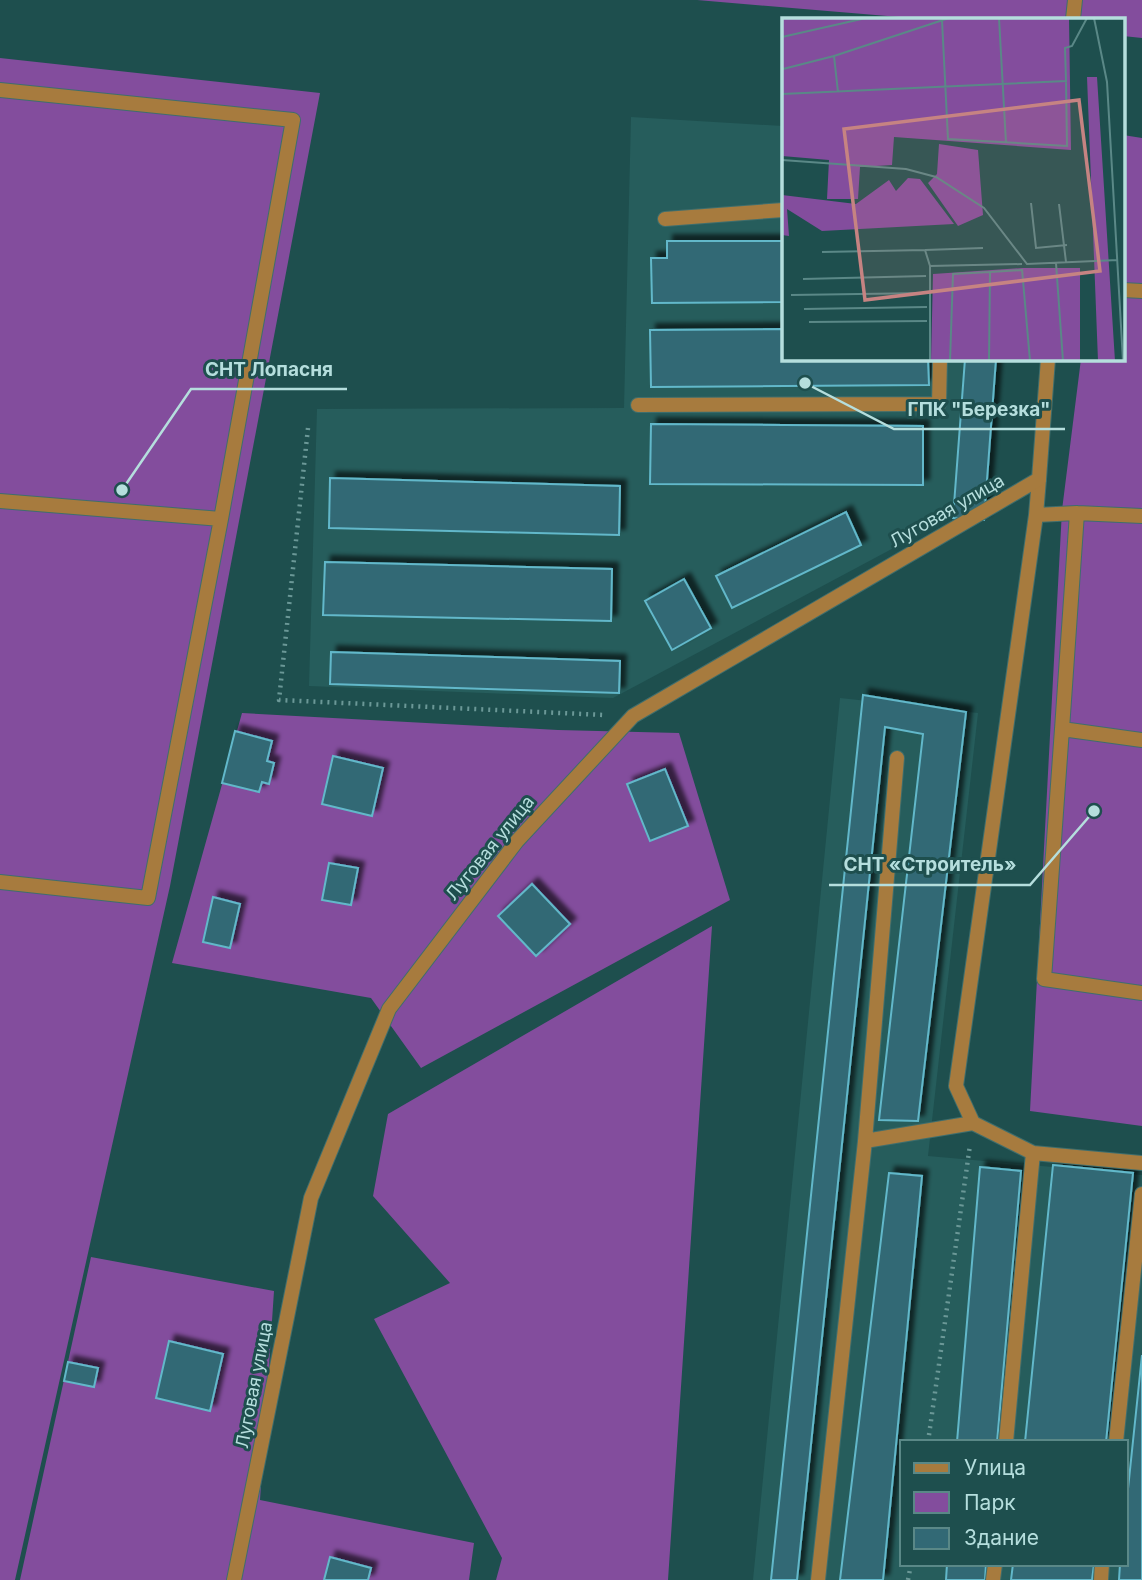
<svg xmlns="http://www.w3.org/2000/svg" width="1142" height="1580" viewBox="0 0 1142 1580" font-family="Inter,sans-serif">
  <defs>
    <filter id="shadow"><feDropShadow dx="6" dy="-6" stdDeviation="2" flood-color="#0009"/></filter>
  </defs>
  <rect width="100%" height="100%" fill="#1e4f4e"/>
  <path fill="#265d5c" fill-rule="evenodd" d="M631,117l152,9v233h203l-10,145 -363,194 -304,-12 8,-277 307,-1z
    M840,698l138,15 -50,443 214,19v405h-389zM902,1442h224v122h-224z"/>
  <path fill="#834d9d" d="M697,0h445v38l-19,-2v-17h-200z
    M0,58l320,35 -150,793 -155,694h-15z
    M1123,135l19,3v988l-112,-15 32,-601 19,-151h42z
    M242,713l316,17 121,3 51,167 -309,168 -50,-70 -199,-35z
    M712,926l-44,654h-172l6,-22 -128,-239 76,-36 -77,-87 15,-82z
    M91,1257l183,34 -14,209 214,43 -5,37h-449z"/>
  <path fill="#326975" stroke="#62b8ca" stroke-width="2" filter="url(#shadow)" d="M667,241h116v61l-131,1 -1,-45h16z
    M783,329v30h145l1,26 -278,2 -1,-57z
    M965,359h31l-12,161 -31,-2z
    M651,424l272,2v59l-273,-1z
    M330,478l290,8 -1,49 -290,-7z
    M846,512l15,33 -129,63 -16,-32z
    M325,562l287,7 -1,52 -288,-6z
    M684,579l27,49 -39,22 -27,-49z
    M331,652l289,9 -1,32 -289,-9z
    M863,695l103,17 -48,409 -39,-1 44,-386 -38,-7 -88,853h-26z
    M235,731l37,10 -5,20 7,2 -5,21 -7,-2 -3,10 -37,-9z
    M333,756l50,12 -11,48 -50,-12z
    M665,769l23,57 -38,15 -23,-57z
    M329,863l29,5 -7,37 -29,-5z
    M532,884l38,40 -34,32 -38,-40z
    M213,897l27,7 -10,44 -27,-6z
    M1053,1165l80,8 -27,269h-81z
    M980,1167l41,4 -24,271h-40z
    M889,1173l33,3 -39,404h-43z
    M169,1341l54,13 -13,57 -54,-13z
    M1142,1355v225h-23l1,-16h6v-56z
    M68,1362l30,6 -4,19 -30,-6z
    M330,1557l41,11 -3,12h-44z
    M947,1564h39l-1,16h-39z
    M1013,1564h81l-2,16h-81z"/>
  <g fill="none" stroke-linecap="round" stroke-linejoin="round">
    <defs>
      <path id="lane" d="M0,90l293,30 -72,399 -73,379 -148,-16
        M665,219l118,-9
        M1123,290l19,1
        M638,405l301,-1 1,-45
        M1039,479l-3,36 41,-2 65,3
        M0,501l221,18
        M1077,513l-15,216 80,11
        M1036,515l-80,571 17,37 60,30 109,10
        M1062,729l-18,250 98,14
        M865,1141l32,-383
        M1006,1442l27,-289
        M1116,1442l26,-248
        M818,1580l47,-439 108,-18
        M993,1580l2,-16
        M1101,1580l1,-16"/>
      <path id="street" d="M1073,19l2,-19
        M234,1580l77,-382 78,-189 128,-168 116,-125 406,-237 9,-120"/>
    </defs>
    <use href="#lane" stroke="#3f6e6d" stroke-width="16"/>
    <use href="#street" stroke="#3f6e6d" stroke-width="16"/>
    <path stroke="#6b9897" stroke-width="4.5" stroke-dasharray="2 5" stroke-linecap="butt" d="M308,428l-29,272 325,15
      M928,1442l42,-297
      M908,1580l3,-16"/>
    <use href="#lane" stroke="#a77b3e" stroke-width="14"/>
    <use href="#street" stroke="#a77b3e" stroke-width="14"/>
  </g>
  <g text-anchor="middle" stroke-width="6" stroke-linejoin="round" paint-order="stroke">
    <g font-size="18" fill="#b5dedd" stroke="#1e4f4e">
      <text transform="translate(947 511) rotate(-30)" y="6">Луговая улица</text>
      <text transform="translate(490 848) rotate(-51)" y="6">Луговая улица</text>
      <text transform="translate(254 1385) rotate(-79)" y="6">Луговая улица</text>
    </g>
  </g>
  <g transform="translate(782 18)">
    <rect width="343" height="343" fill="#1e4f4e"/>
    <path d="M0,0h287l2,132 -177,-13 -2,28 -32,2 -2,32h-31l2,-39 -47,-4zM305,59h10l18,284h-17zM157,126l39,6 5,65 -25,11 -30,-43 9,-9zM126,160l12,1 34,45 -132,7 -35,-22 2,27 -7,-1v-40l74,9 33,-24 7,11zM241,250h57v93h-149l2,-87z" fill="#834d9d"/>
    <path fill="none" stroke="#5a8887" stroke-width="2" d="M217,0l7,125M312,0l13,64 16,279M160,2l6,119 119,7 -1,-65M0,19l84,-19M1,51l51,-13M56,74l-4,-36 115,-38M0,76l284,-13 -1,-33 7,-2 15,-28M0,142l124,9 30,8 48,31 43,56 91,-4M249,185l5,45 31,-3M277,186l7,58M143,232l58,-2M40,234l103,-2 5,16M274,245l7,98M240,251l8,92M21,261l123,-3M9,277l136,-2M22,291l123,-2M27,304l118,-1M148,343v-95l92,-2M168,343l3,-87 37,-2M207,343l1,-89 33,-2"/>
    <path fill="#c68382" fill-opacity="0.15" stroke="#c68382" stroke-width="3.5" d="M297,82l21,171 -235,29 -21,-171z"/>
    <rect width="343" height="343" fill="none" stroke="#b5dedd" stroke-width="3.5"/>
  </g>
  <path fill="none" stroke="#b5dedd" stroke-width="2.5" d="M122 490L191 389H347M805 383L894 429H1065M1094 811L1030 885H829"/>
  <g fill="#b5dedd" stroke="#1e4f4e" stroke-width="2.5">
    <circle cx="122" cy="490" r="7"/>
    <circle cx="805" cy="383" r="7"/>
    <circle cx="1094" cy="811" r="7"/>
  </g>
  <g font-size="19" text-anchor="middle" font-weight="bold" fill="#b5dedd" stroke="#1e4f4e" stroke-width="6" stroke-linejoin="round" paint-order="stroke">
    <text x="269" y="376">СНТ Лопасня</text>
    <text x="979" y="416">ГПК "Березка"</text>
    <text x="930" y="871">СНТ «Строитель»</text>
  </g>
  <rect x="900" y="1440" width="228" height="126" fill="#1e4f4e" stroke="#5a8887" stroke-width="2"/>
  <rect x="914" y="1463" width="35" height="10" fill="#a77b3e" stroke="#5a8887" stroke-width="2"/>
  <text x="964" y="1475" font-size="21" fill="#b5dedd">Улица</text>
  <rect x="914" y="1492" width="35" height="21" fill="#834d9d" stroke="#5a8887" stroke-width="2"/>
  <text x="964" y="1510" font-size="21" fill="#b5dedd">Парк</text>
  <rect x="914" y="1528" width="35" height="21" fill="#326975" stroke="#5a8887" stroke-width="2"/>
  <text x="964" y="1545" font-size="21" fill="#b5dedd">Здание</text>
</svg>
